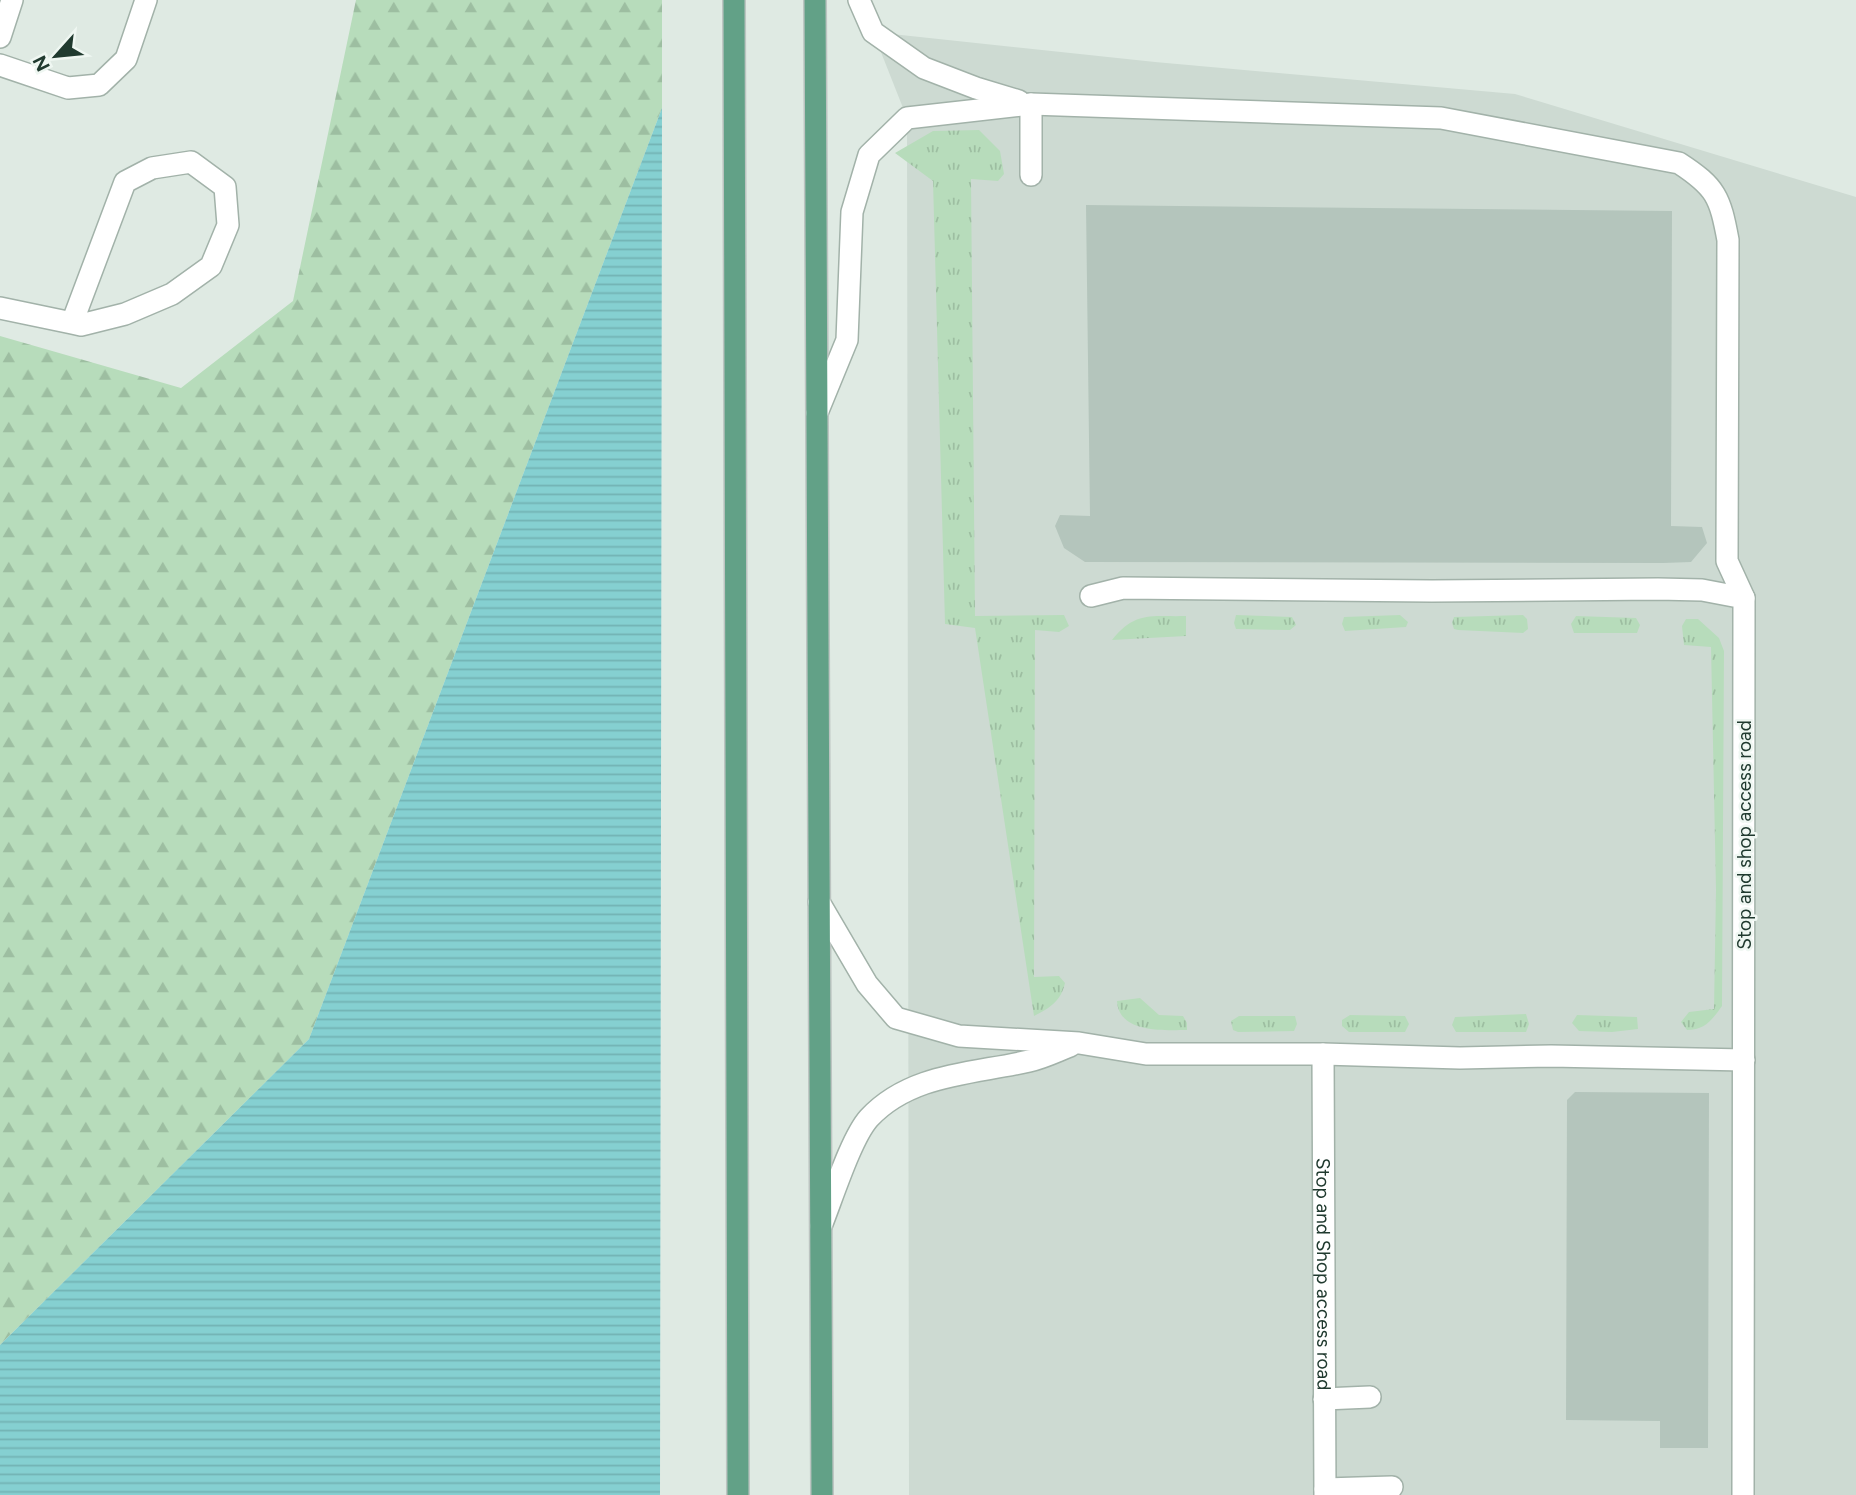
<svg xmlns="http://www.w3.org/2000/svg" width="1856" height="1495" viewBox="0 0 1856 1495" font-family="Figtree,sans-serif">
  <defs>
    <pattern id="grass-tufts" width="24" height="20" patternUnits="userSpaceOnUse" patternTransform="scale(1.75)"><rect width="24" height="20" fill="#b7dcbb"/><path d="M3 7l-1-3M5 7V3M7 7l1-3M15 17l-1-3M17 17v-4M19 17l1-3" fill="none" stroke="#9dbea1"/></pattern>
    <pattern id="forest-firs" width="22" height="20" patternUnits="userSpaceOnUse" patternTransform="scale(1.75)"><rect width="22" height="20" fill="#b7dcbb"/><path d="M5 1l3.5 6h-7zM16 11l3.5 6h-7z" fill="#9dbea1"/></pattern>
    <pattern id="water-rules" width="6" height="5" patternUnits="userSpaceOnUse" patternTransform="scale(1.75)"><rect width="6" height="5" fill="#85d0d1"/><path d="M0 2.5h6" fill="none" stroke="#73b3b4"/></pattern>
  </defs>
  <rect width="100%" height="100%" fill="#dfeae3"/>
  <path fill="#cddad2" d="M873,32l282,30 360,32 341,103v1298h-947l-2,-1377z"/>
  <path fill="url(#grass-tufts)" d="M979,130l21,21 4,23 -6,7 -27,-2 4,437 89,-1 5,11 -10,6 -24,-2 -1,347 25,-1 6,7c-4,18 -15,25 -31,33l-59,-388 -30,-4 -12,-443 -38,-28 38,-22z
    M1236,615l56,2 4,8 -6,5 -54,-1 -2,-6z
    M1400,615l8,7 -2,5 -61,4 -3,-7 2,-7z
    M1523,615l4,4 1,10 -5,4 -65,-3 -4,-1 -2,-6 2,-6z
    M1186,616v20l-74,4c23,-29 39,-23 74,-24z
    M1576,616l60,2 4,7 -3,8h-63l-3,-9z
    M1686,619h12l21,19 5,13 -2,355c-10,14 -17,24 -35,24l-6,-8 8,-10 25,-3 2,-119 -5,-243 -27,-2 -2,-19z
    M1140,998l19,17 24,1 4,7v7c-22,0 -68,4 -70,-29z
    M1526,1014l3,10 -3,8h-70l-4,-7 3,-8z
    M1350,1015l55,1 4,8 -4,8h-56l-7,-6v-6z
    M1577,1015l60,2 1,12 -26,3 -33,-1 -7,-8z
    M1239,1016h56l2,8 -3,7 -56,1 -5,-2 -2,-9z"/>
  <path fill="url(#forest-firs)" d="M356,0h306v108l-353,931 -309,306v-1009l181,52 112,-87z"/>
  <path fill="url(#water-rules)" d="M662,108l-2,1387h-660v-150l309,-306z"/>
  <path fill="#b4c5bc" d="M1086,205l586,6 -1,315 31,1 5,16 -16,19 -28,1 -578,-1 -21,-14 -9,-22 5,-11 30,1z
    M1575,1092l134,1 -1,355h-48v-27l-94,-1 1,-320z"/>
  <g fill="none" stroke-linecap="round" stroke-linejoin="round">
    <defs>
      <g id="minor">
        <path d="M859,0l14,32 51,36 52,20 43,13"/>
        <path d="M0,37l12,-37"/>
        <path d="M0,65l68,23 31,-3 27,-26 20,-59"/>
        <path d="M1031,104v71"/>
        <path d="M0,308l72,15 9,2 44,-11 47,-20 39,-28 17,-41 -3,-38 -34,-25 -39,6 -27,14 -53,141"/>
        <path d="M817,413l30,-73 5,-128 17,-57 38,-37 124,-14 410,14 238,45c37,24 41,34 49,77l-1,321 17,37"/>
        <path d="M1091,596l32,-8 309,3 226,-2 44,1 42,8 -1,897"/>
        <path d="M819,902l48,82 29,34 63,18 120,7 67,11h177l137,4 91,-2 193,4"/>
        <path id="s1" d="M1323,1054l2,441"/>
        <path d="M821,1226c11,-27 30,-88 48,-108 42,-45 105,-44 160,-57 14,-3 28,-10 41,-15"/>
        <path d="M1324,1399l46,-2"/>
        <path d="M1325,1489l67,-2"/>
      </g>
      <path id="major" d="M734,0l4,1495
        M815,0l7,1495"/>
    </defs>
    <use href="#minor" stroke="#a2b2a9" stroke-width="24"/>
    <use href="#major" stroke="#bcc4c1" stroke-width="24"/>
    <use href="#minor" stroke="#fff" stroke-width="21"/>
    <use href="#major" stroke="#62a187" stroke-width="21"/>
  </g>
  <g text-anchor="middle" stroke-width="5" stroke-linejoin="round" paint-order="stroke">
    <g font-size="19" fill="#203a2f" stroke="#eff7f2">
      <text transform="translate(1744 835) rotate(-90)" y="7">Stop and shop access road</text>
      <text dy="7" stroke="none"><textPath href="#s1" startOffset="220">Stop and Shop access road</textPath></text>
    </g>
  </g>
  <g transform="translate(56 56) rotate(243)" stroke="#eff7f2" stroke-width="5" paint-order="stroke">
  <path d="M0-5L12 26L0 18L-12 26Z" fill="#203a2f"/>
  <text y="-10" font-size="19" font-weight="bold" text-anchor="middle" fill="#203a2f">N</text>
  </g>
</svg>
